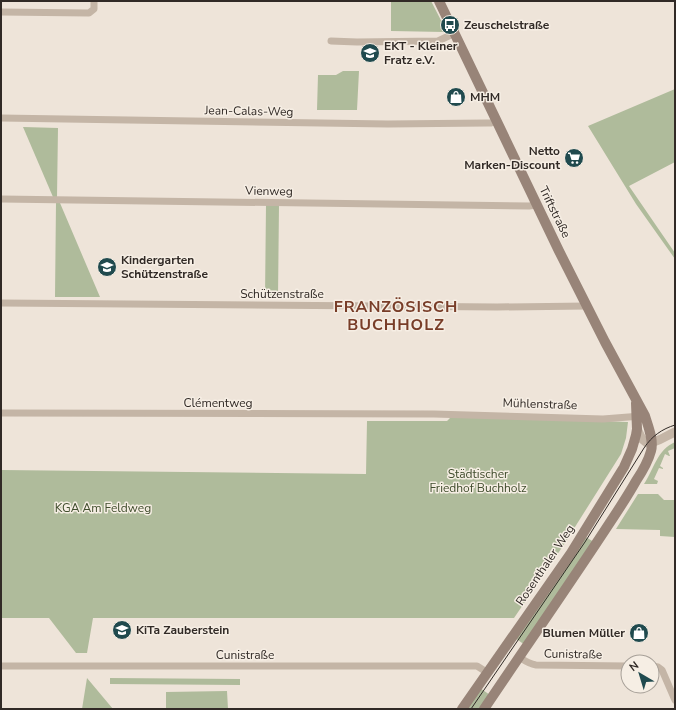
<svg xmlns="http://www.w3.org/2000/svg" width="676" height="710" viewBox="0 0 676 710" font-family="'Nunito Sans',sans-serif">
  <rect width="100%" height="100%" fill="#eee4d9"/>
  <path fill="#afbb9b" d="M391,1h40l15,29 -2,2 -53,-1z
    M343,71h16l-2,39h-40l1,-35h18z
    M675,89v73l-46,24 46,67v6l-39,-55 -48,-78z
    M23,127l35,1 -1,69h-4z
    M56,203h4l40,94h-45z
    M266,205h13l-1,93h-13z
    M478,417l150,5 -2,16 -5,16 -58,92 -49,72h-421l-6,35h-11l-27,-35h-48v-148l365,4 1,-53h80l3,-3z
    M675,442v6l-7,3 2,5h-1l-4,-2 -5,12 3,2v1l-4,-1 -5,11 4,2 -1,3h-13c10,-15 13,-34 31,-42z
    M638,494h20l6,6h11v37l-15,-1v-6l-44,-1z
    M584,536l10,6 -69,103 -10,-7z
    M87,678l26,31h-31z
    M110,678l130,1v6l-130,-1z
    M480,688l10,7 -10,14h-15z
    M227,691l1,18h-62v-17z"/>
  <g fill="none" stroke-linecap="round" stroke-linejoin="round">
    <path stroke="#c4b5a6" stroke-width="7" d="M1,12l88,1 5,-4v-8
      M331,41l26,1 81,-1 17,-8
      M1,118l387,6 99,-1h4l5,-3
      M1,199l528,7 8,-1
      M1,303l496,4 90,-1
      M1,413l433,1 169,5 38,-3
      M519,657c6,4 10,7 17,8l92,1
      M1,666h476l11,7
      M652,666l6,1 4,3 13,30"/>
    <path stroke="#c4b5a6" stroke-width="9" d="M637,429l5,10 5,4c11,0 18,-7 28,-11"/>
    <path stroke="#988478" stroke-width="10" d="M439,1l120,250 46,91 40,74c3,10 9,24 6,35 -3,11 -9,21 -15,30 -9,16 -19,31 -29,46 -40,61 -82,121 -123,182
      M462,709l109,-156 53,-86 8,-18 4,-14 1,-6 -1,-26"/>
    <path stroke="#312a26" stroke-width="1" d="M471,709l114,-167 59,-94c8,-12 18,-19 31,-23"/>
  </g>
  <defs>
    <symbol id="bus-disc" viewBox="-11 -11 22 22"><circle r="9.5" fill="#204a4e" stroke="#f6eee4"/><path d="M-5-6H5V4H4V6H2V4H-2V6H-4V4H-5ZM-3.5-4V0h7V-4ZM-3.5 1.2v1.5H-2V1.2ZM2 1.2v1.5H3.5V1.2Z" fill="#fff"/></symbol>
    <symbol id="school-disc" viewBox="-11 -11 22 22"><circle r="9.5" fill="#204a4e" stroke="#f6eee4"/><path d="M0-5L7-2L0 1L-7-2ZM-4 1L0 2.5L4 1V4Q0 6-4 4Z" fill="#fff"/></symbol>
    <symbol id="shop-disc" viewBox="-11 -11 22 22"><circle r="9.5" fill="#204a4e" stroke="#f6eee4"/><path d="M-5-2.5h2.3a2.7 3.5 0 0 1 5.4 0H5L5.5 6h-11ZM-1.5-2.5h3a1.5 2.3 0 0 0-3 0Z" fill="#fff"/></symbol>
    <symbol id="supermarket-disc" viewBox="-11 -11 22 22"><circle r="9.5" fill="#204a4e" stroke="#f6eee4"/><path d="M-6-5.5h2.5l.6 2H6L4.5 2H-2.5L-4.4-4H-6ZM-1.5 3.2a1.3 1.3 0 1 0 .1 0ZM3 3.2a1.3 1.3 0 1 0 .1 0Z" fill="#fff"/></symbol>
  </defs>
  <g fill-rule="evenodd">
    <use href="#bus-disc" x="439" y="14" width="22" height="22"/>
    <use href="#school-disc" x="359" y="42" width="22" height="22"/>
    <use href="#shop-disc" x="445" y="86" width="22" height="22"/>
    <use href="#supermarket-disc" x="563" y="147" width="22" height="22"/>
    <use href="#school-disc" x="96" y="256" width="22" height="22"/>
    <use href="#school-disc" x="111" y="619" width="22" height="22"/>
    <use href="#shop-disc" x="628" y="622" width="22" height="22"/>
  </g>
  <g text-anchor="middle" stroke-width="3" stroke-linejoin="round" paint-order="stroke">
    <g font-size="12" font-weight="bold" fill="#312a26" stroke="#f6eee4" text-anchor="start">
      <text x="464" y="29">Zeuschelstraße</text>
      <text x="384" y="50">EKT - Kleiner<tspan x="384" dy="14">Fratz e.V.</tspan></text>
      <text x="470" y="101">MHM</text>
      <text x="560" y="155" text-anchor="end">Netto<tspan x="560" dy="14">Marken-Discount</tspan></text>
      <text x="121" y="264">Kindergarten<tspan x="121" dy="14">Schützenstraße</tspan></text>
      <text x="136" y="634">KiTa Zauberstein</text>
      <text x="625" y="637" text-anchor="end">Blumen Müller</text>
    </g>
    <g font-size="12" fill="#312a26" stroke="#f6eee4">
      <text transform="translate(249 111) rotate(1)" y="4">Jean-Calas-Weg</text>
      <text transform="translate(269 191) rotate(1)" y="4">Vienweg</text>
      <text transform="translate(555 212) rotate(64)" y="4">Triftstraße</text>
      <text x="282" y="298">Schützenstraße</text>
      <text x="218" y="407">Clémentweg</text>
      <text transform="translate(540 404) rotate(2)" y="4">Mühlenstraße</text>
      <text transform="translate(545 565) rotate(-56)" y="4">Rosenthaler Weg</text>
      <text transform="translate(573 654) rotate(1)" y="4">Cunistraße</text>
      <text x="245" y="659">Cunistraße</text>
    </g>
    <g font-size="12" fill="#404d2d" stroke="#f6eee4">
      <text x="478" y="478">Städtischer<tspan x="478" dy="14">Friedhof Buchholz</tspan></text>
      <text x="103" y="512">KGA Am Feldweg</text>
    </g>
    <g font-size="16" font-weight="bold" letter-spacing="1" fill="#783d28" stroke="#f6eee4">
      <text x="396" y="312">FRANZÖSISCH<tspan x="396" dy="18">BUCHHOLZ</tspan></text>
    </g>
  </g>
  <rect width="676" height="710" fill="none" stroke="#312a26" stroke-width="4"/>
  <g transform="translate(640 674) rotate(322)"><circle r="19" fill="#f6eee4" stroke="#a7a098"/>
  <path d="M0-3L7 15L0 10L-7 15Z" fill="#204a4e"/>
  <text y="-6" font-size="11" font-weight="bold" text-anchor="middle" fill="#312a26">N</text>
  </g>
</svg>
